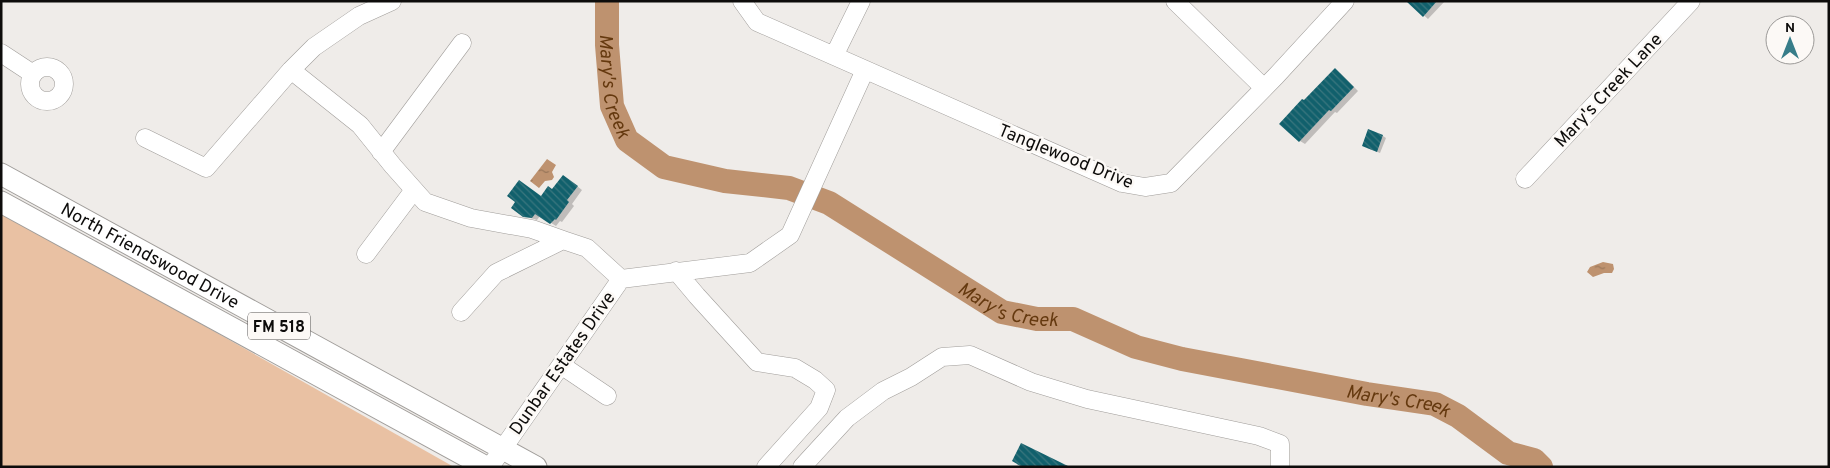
<svg xmlns="http://www.w3.org/2000/svg" width="1830" height="468" viewBox="0 0 1830 468" font-family="Overpass,sans-serif">
  <defs>
    <pattern id="water-ripples" width="26" height="14" patternUnits="userSpaceOnUse" patternTransform="scale(1.25)"><rect width="26" height="14" fill="#be926f"/><path d="M2 4q2-2 4 0t4 0M15 11q2-2 4 0t4 0" fill="none" stroke="#997659"/></pattern>
    <pattern id="building-back-hatch" width="6" height="6" patternUnits="userSpaceOnUse" patternTransform="scale(1.25)"><rect width="6" height="6" fill="#11606c"/><path d="M-1 5l2 2M0 0l6 6M5-1l2 2" fill="none" stroke="#3a767e"/></pattern>
  </defs>
  <rect width="100%" height="100%" fill="#efece9"/>
  <path fill="#e9c1a3" d="M1,211l453,256h-453z"/>
  <path fill="url(#water-ripples)" d="M547,159l9,6 -4,7 2,5 -2,3 -7,1 -6,7 -9,-7z
    M1603,262l10,2 1,5 -2,4h-8l-11,4 -6,-5 3,-5z"/>
  <path fill="#0003" d="M1408,1h37l-17,18z
    M1340,73l18,18 -21,22 -2,-1 -30,32 -5,-3 5,-39z
    M1383,136l3,2 -6,15 -13,-5z
    M568,179l14,11 -10,14 2,2 -12,16 -2,-1 -4,5 -16,-10 -3,4 -13,-4 17,-19z"/>
  <g fill="none" stroke-linecap="round" stroke-linejoin="round">
    <path stroke="#be926f" stroke-width="24" id="s1" d="M607,1v44l5,61 15,34 37,27 61,14 64,7 40,15 173,109 35,7h36l63,28 46,12 185,35 68,10 23,12 50,37 26,7 7,7"/>
  </g>
  <path fill="url(#building-back-hatch)" d="M1406,1h31l-14,16z
    M1335,68l19,19 -23,24 -2,-1 -30,32 -20,-18 23,-25 2,1z
    M1368,129l15,6 -6,17 -15,-6z
    M563,175l15,11 -11,14 2,2 -13,18 -1,-1 -5,5 -15,-10 -3,4 -9,-1 -12,-9 4,-6 -8,-6 12,-16 22,16 7,-10 4,3z
    M1021,443l49,24h-48l-10,-6z"/>
  <g fill="none" stroke-linecap="round" stroke-linejoin="round">
    <defs>
      <path id="minor" d="M742,1l15,21 365,161 23,4 26,-4 105,-107 69,-75
        M1175,1l89,87
        M1,53l32,21
        M834,56l27,-55
        M30 84a17 17 0 1 1 34 0a17 17 0 1 1-34 0Z
        M291,70l69,55 33,41 32,36 46,16 61,11 31,11
        M145,138l61,30 85,-98 23,-23 45,-31 33,-15
        M381,152l81,-109
        M1525,179l166,-178
        M366,254l48,-64
        M676,271l21,25 60,66 38,6 20,12 11,10 -7,18 -53,59
        M461,312l35,-39 67,-33 24,8 34,31
        M561,365l46,31
        M490,467l131,-188 129,-16 40,-28 75,-165
        M802,467l45,-49 36,-27 28,-14 31,-20 28,-2 61,27 56,17 172,37 21,8v23"/>
      <g id="major">
        <path id="s2" d="M1,174l535,293"/>
        <path d="M1,202l485,265"/>
      </g>
    </defs>
    <use href="#minor" stroke="#a09d9a" stroke-width="19"/>
    <use href="#major" stroke="#a09d9a" stroke-width="23"/>
    <use href="#minor" stroke="#fff" stroke-width="18"/>
    <use href="#major" stroke="#fff" stroke-width="21"/>
  </g>
  <g text-anchor="middle" stroke-width="5" stroke-linejoin="round" paint-order="stroke">
    <rect fill="#fcf9f6" stroke="#555352" stroke-width="1" x="248" y="312.5" width="62" height="27" rx="4"/>
    <g font-size="16" font-weight="bold" fill="#0d0c0b">
      <text x="279" y="332">FM 518</text>
    </g>
    <g font-size="18" fill="#0d0c0b" stroke="#fcf9f6">
      <text transform="translate(1608 90) rotate(-47)" y="6">Mary's Creek Lane</text>
      <text transform="translate(1066 156) rotate(22)" y="6">Tanglewood Drive</text>
      <text dy="6" stroke="none"><textPath href="#s2" startOffset="170">North Friendswood Drive</textPath></text>
      <text transform="translate(562 363) rotate(-55)" y="6">Dunbar Estates Drive</text>
    </g>
    <g font-size="19" font-style="italic" fill="#65390f" stroke="#fcf9f6">
      <text dy="7" stroke="none"><textPath href="#s1" startOffset="86">Mary's Creek</textPath></text>
      <text dy="7" stroke="none"><textPath href="#s1" startOffset="566">Mary's Creek</textPath></text>
      <text dy="7" stroke="none"><textPath href="#s1" startOffset="971">Mary's Creek</textPath></text>
    </g>
  </g>
  <rect width="1830" height="468" fill="none" stroke="#0d0c0b" stroke-width="5"/>
  <g transform="translate(1790 40)"><circle r="24" fill="#fcf9f6" stroke="#9c9a98"/>
  <path d="M0-4L9 19L0 12L-9 19Z" fill="#377d89"/>
  <text y="-8" font-size="14" font-weight="bold" text-anchor="middle" fill="#0d0c0b">N</text>
  </g>
</svg>
